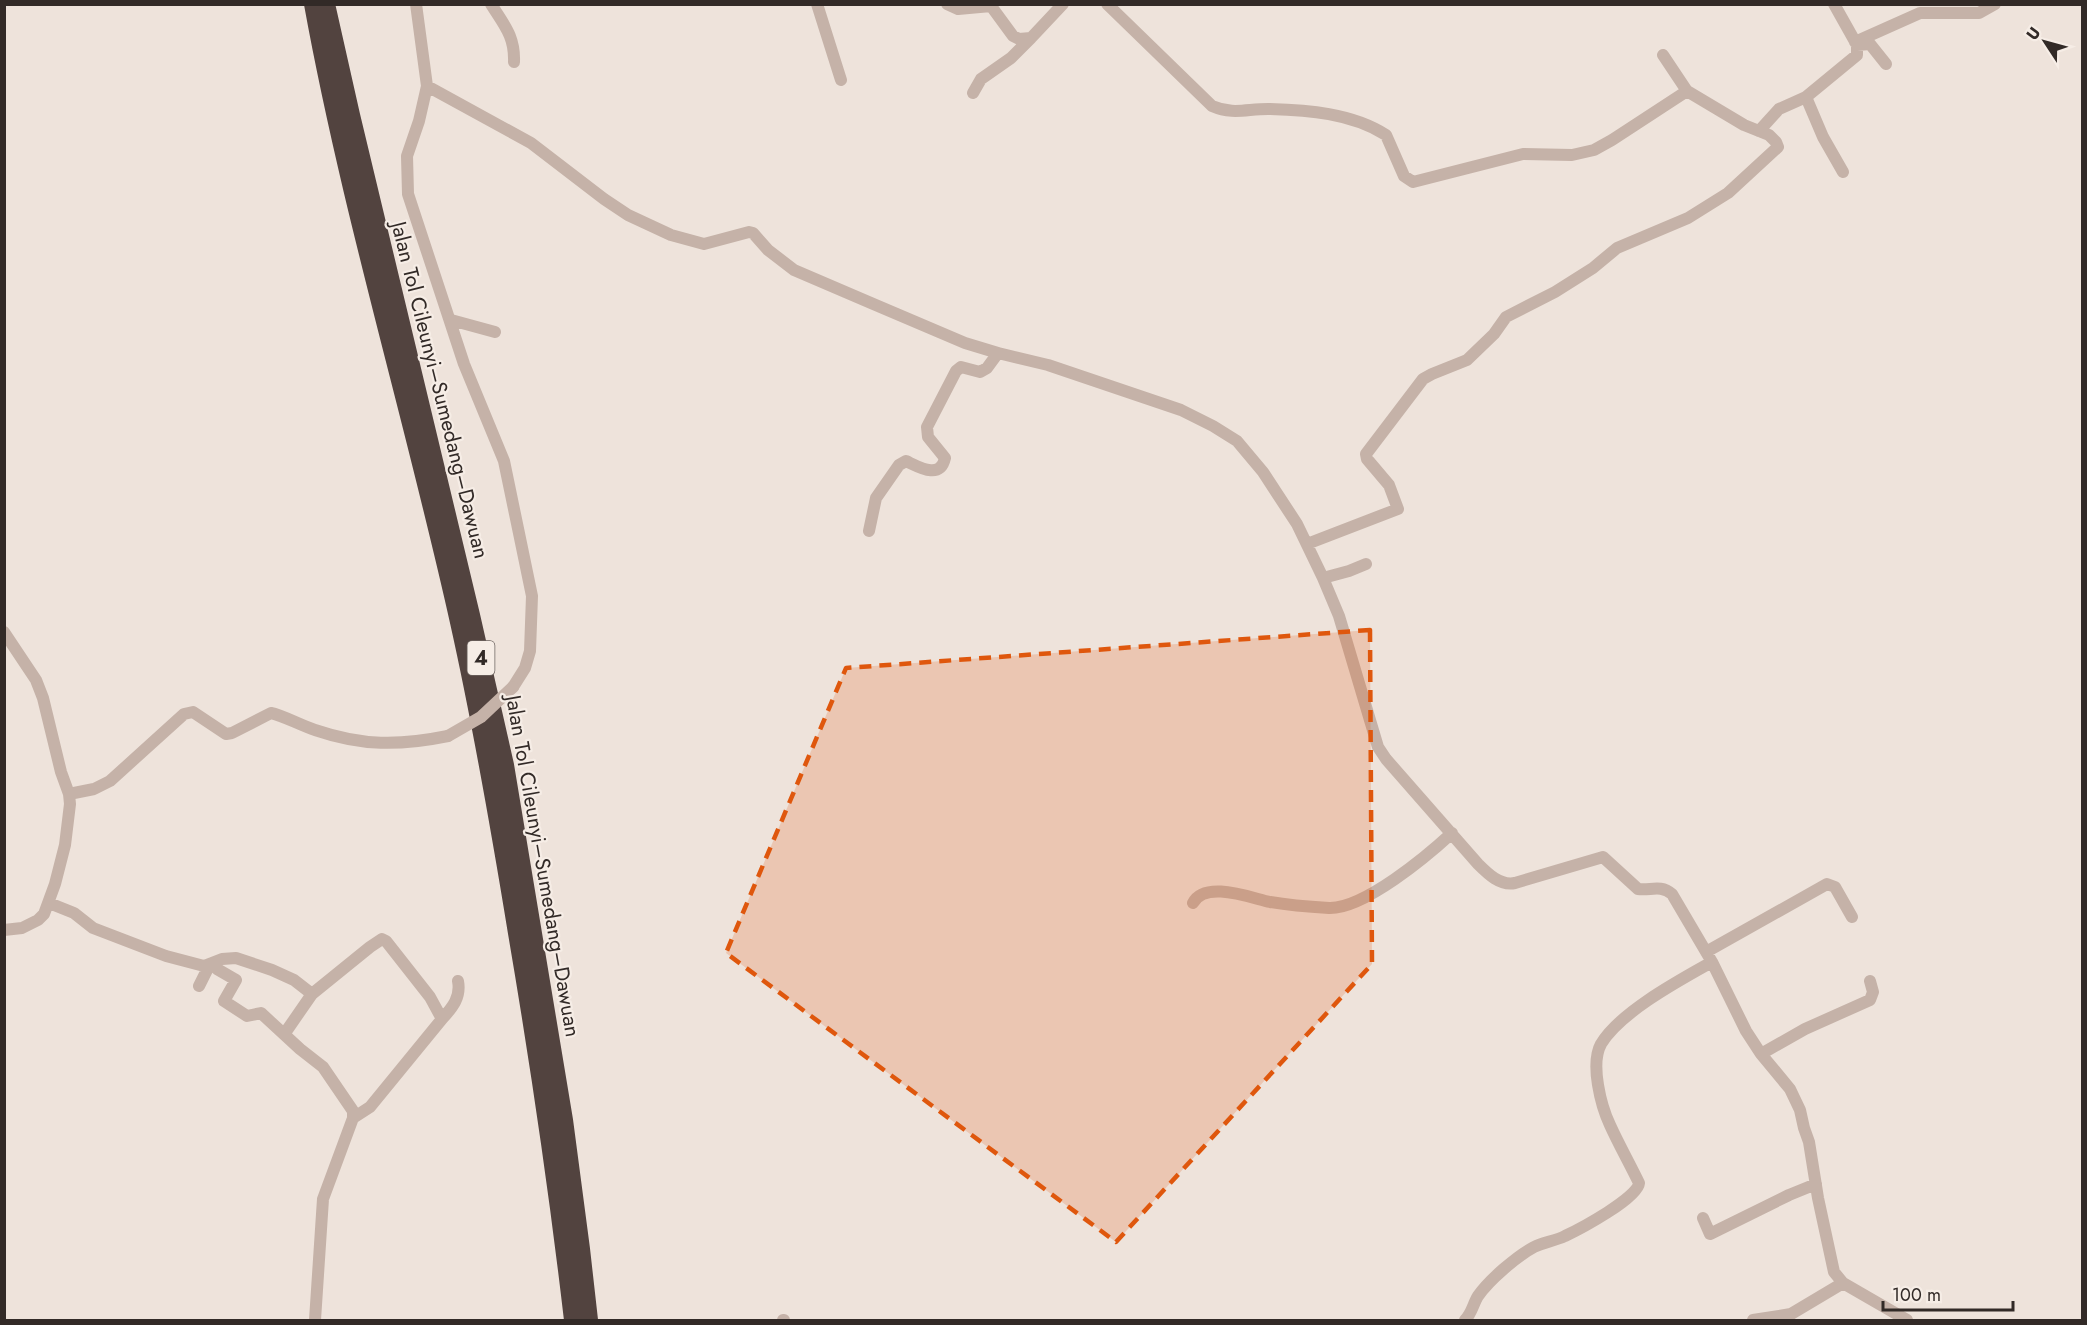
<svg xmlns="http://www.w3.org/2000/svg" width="2087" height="1325" viewBox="0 0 2087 1325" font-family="Jost,sans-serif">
  <rect width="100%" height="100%" fill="#eee3db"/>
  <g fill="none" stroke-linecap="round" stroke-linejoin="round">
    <path stroke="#c5b2a8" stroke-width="12" d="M416,4l11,82 -8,35 -12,35 1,38 56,170 40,97 28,135 -2,55 -5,17 -12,19
      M491,4c13,21 24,32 23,58
      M817,4l24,76
      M947,4l11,5 33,-3 22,30 6,3 12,-1 32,-34
      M1107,4l105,102c21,9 34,3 56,3 39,1 84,4 118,26l18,41 9,6 110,-28 49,1 22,-5 18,-10 75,-49
      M1855,42l65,-29h59l16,-9
      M1857,45l13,-1 16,20
      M427,86l104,57 73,56 24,16 43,20 33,9 45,-12 4,1 15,17 26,20 77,33 94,40 33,10 50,12 133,45 32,16 24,15 26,31 34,52 26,54 16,38 39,131 8,12 92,105c10,10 22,22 37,19l88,-26 35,32c12,2 22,-5 34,5l40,68 34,69 15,23 29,35 10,21 4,18 5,14 9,56 16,74 9,11 64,37
      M973,93l8,-14 30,-21 20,-20
      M1806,97l17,40 20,35
      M1759,131l20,-22 27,-12 51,-42v-10l-23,-41
      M451,320l44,12
      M869,531l7,-33 23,-33 7,-4c13,6 34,19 39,-3l-17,-21 -1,-10 29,-56 5,-4 19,5 7,-4 11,-15
      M1307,544l91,-35 -9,-24 -22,-26 -1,-5 57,-75 9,-5 35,-14 27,-26 12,-17 49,-25 38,-24 24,-20 71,-30 40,-25 50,-46 -2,-5 -7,-7 -25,-10 -57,-34 -24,-36
      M1323,578l26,-7 17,-7
      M4,632l32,48 7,18 18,74 8,22 1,10 -5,41 -10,39 -11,30 -6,6 -16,8 -18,2
      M69,794l25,-5 16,-8 74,-67 9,-2 33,22 6,-1 39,-20c11,2 31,13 44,17 47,16 84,16 133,6
      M49,903l25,10 19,15 73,28 38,10 18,-7 14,-1 36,12 22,10 18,14 58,-47 12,-8 4,2 44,56 12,22 -72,88 -17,11
      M1193,903c12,-23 58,-5 77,-1 17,3 41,5 59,6 35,1 98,-52 123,-75
      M1706,952l121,-68 8,3 17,30
      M212,963l5,6 19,11 -12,21 23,15 14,-3 39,36 23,18 30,44v7l-30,81 -8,121
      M199,986l11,-22
      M442,1019c11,-12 19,-22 16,-38
      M285,1033l27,-39
      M1761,1054l44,-25 65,-29 3,-8 -3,-11
      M1703,1218l7,16 79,-39 27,-11
      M783,1320h1
      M1465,1320c7,-7 8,-16 13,-24 11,-16 39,-40 56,-49 10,-5 21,-6 31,-11 15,-7 73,-38 74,-53 -9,-19 -20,-38 -29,-58 -9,-19 -20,-61 -9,-81 19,-32 79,-64 111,-82
      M1753,1320l38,-6 52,-31"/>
    <path stroke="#52433f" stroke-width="18" d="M313,4c38,209 100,411 146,618 23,103 41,207 58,311 22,129 41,258 56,387
      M326,4l25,111 120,500 34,150 59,355 17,129 8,71"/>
    <path stroke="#c5b2a8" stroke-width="12" d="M448,736l33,-19 32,-30"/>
  </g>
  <path fill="#df570d" fill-opacity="0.2" stroke="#df570d" stroke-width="4.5" stroke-dasharray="12 8" stroke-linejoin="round" d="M1370,630l2,334 -256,278 -390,-289 120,-285z"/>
  <g text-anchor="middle" stroke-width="4.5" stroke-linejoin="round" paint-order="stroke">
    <rect fill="#f6ede6" stroke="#6d6460" stroke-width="1.5" x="467.5" y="641" width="27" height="34" rx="4.5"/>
    <g font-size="20" font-weight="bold" fill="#322a27">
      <text x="481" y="665">4</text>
    </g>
    <g font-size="21" fill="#322a27" stroke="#f6ede6">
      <text transform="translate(440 390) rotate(76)" y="7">Jalan Tol Cileunyi–Sumedang–Dawuan</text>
      <text transform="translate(543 866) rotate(80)" y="7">Jalan Tol Cileunyi–Sumedang–Dawuan</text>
    </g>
  </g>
  <rect width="2087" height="1325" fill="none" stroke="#322a27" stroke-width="12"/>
  <g transform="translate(2045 42) rotate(306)" stroke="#f6ede6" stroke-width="4.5" paint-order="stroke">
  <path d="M0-4.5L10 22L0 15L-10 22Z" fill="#322a27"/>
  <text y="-9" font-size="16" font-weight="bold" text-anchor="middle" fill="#322a27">U</text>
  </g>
  <path d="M1883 1301v9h130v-9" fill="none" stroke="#322a27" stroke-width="3"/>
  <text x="1892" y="1301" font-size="18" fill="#322a27" stroke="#f6ede6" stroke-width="4.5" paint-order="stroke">100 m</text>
</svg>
